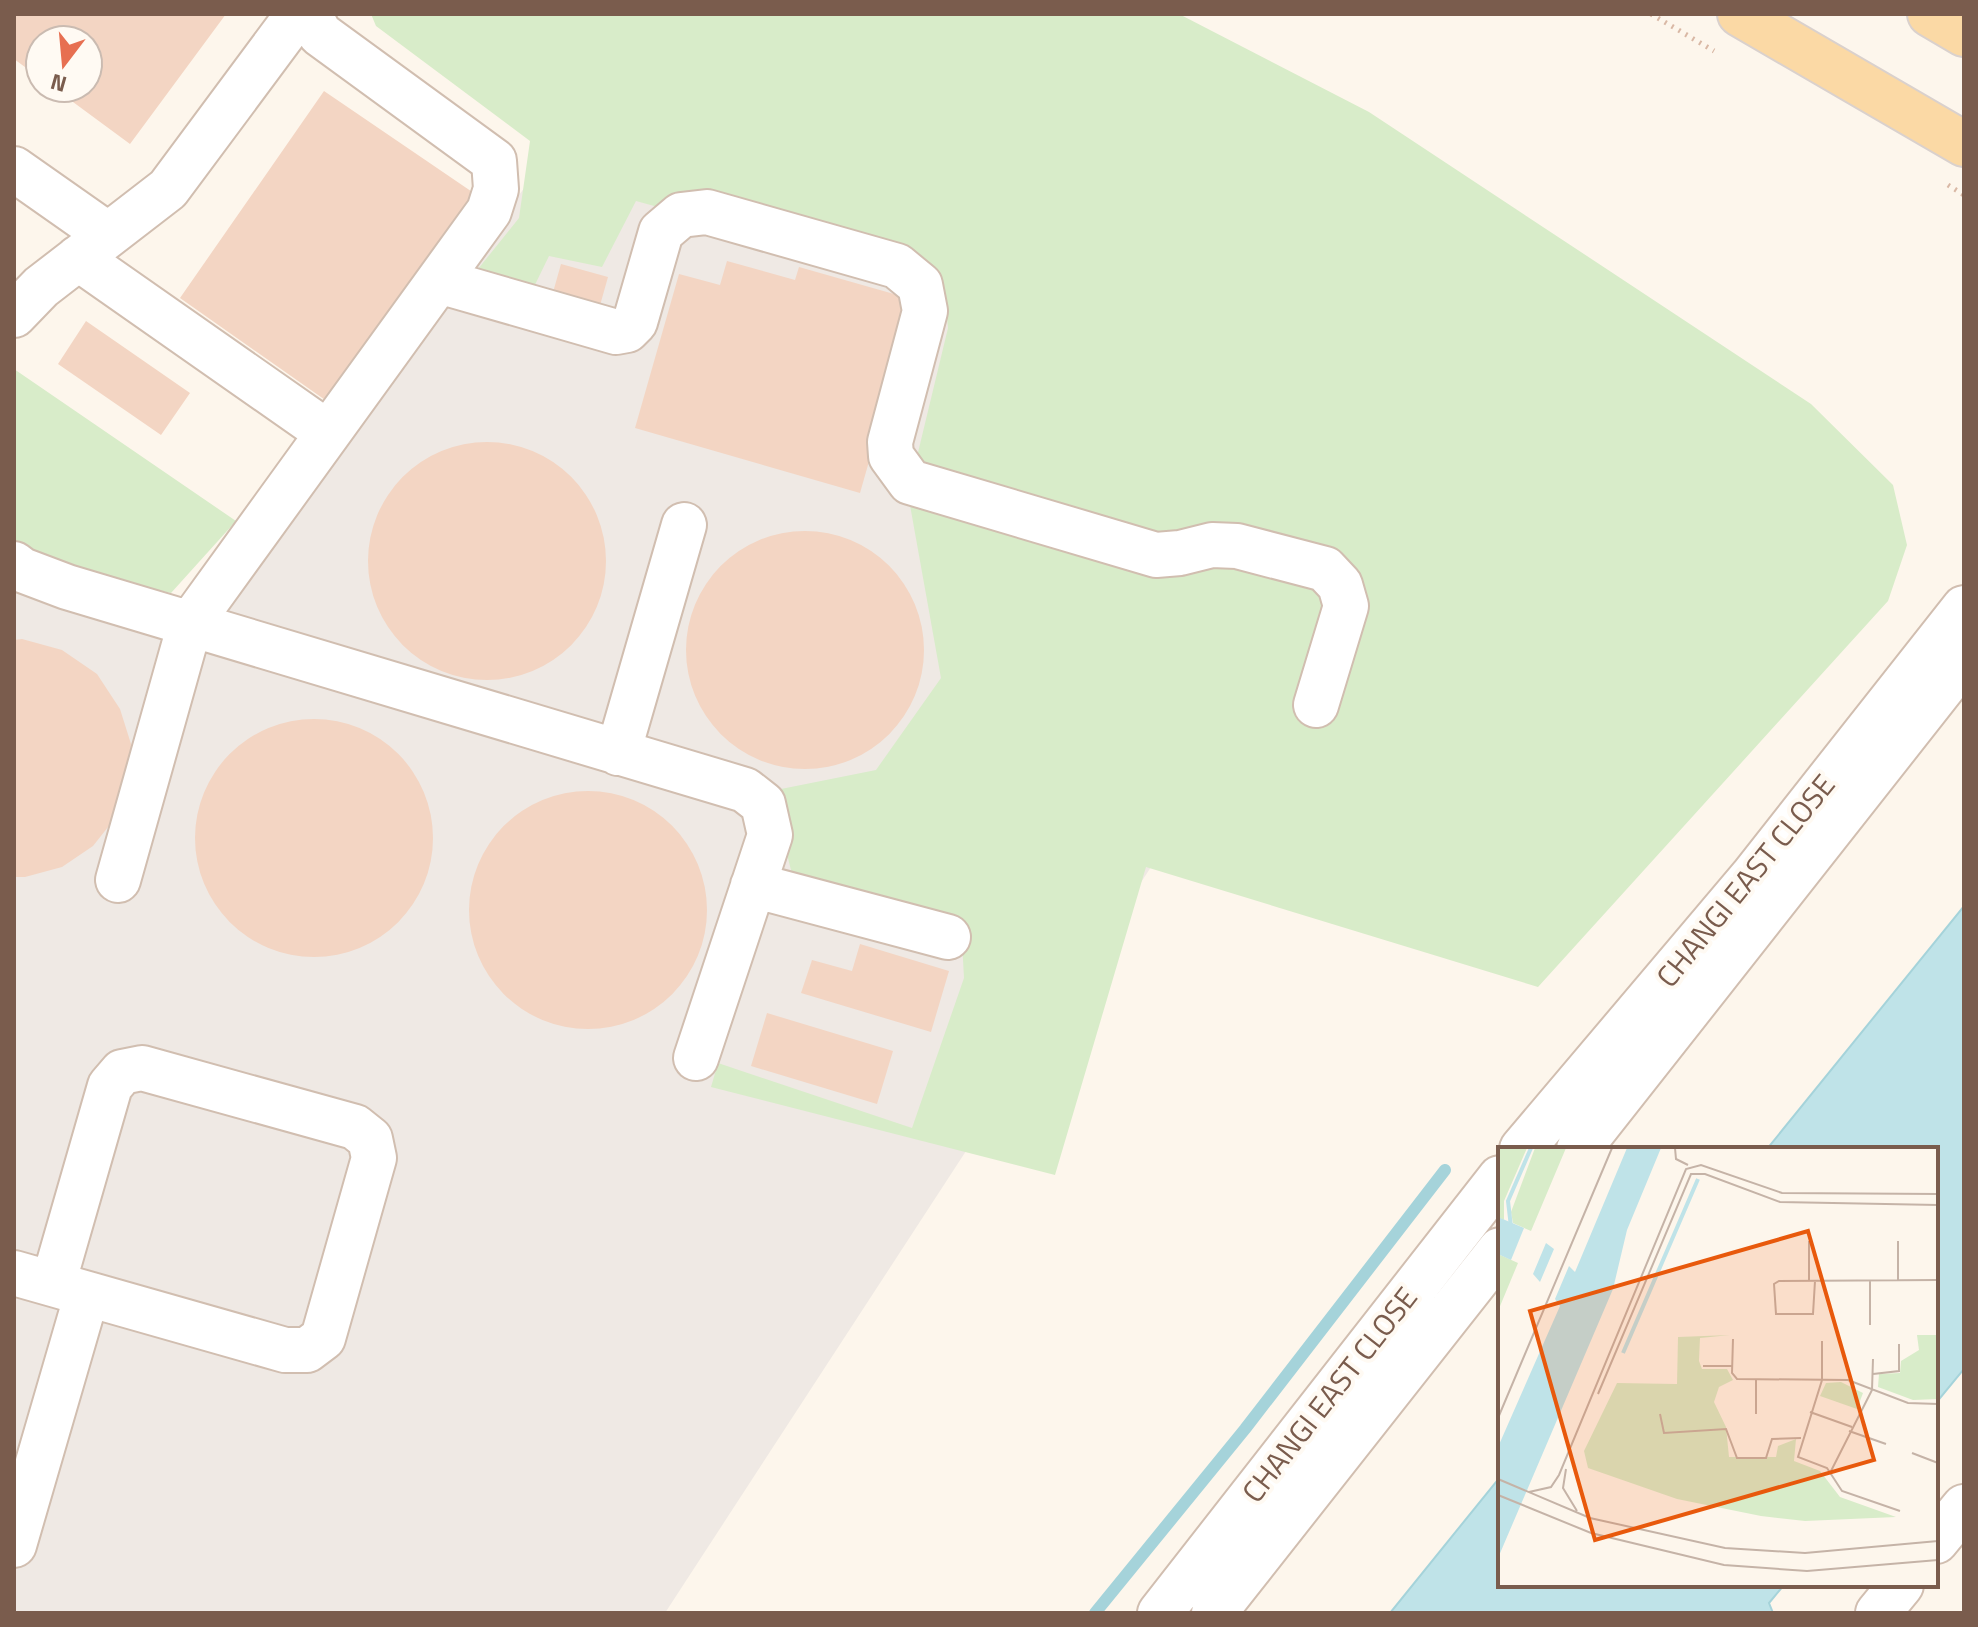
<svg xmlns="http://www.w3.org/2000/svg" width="1978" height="1627" viewBox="0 0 1978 1627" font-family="'Titillium Web',sans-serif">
  <rect width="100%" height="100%" fill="#fdf6ec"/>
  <path fill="#efe9e4" d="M658,14l766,434 -759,1165h-651v-1053l176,63z"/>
  <path fill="#d8ecc9" d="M371,14h808l190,98 442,292 82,81 14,60 -19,56 -350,386 -392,-120 -91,308 -344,-88 7,-24 194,65 52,-150 -3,-55 -169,-49 -21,-83 105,-21 65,-92 -33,-184 40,-166 -4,-42 -308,-85 -34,66 -53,-11 -20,41 -59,-18 49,-61 11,-77 -154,-115z
    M14,369l222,152 -65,72 -103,-22 -54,-31z"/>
  <path fill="#bfe3e8" stroke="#a5d3da" stroke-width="2" d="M1964,906v463l-28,34v-254h-169z
    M1500,1477v108h284l-15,18 4,10h-383z"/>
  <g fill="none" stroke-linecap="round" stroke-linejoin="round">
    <path stroke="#a5d3da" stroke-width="12" d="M1095,1613l150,-184 200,-259"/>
  </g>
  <path fill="#f3d5c3" d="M14,14h212l-96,130 -76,-56h34v-48h-48v38l-26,-19z
    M324,91l160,109 -146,209 -158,-111z
    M727,261l68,19 4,-13 116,33 -55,193 -225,-65 44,-154 41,11z
    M561,264l47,13 -11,39 -47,-13z
    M86,321l104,72 -29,42 -103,-71z
    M368 561a119 119 0 1 1 238 0a119 119 0 1 1-238 0Z
    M686 650a119 119 0 1 1 238 0a119 119 0 1 1-238 0Z
    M22,639l40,11 35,24 23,35 11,35 -2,38 -13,35 -23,29 -31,21 -37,10h-11v-237z
    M195 838a119 119 0 1 1 238 0a119 119 0 1 1-238 0Z
    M469 910a119 119 0 1 1 238 0a119 119 0 1 1-238 0Z
    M860,944l89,27 -18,61 -130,-39 11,-33 40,11z
    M767,1013l126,38 -16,53 -126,-38z"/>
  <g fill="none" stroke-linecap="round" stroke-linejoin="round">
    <defs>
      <path id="minor" d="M14,169l94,66
        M78,258l250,175
        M439,281l177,51 11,-2 8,-8 26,-90 20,-17 26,-3 190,54 23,19 5,26 -35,131 1,14 19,26 246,73 24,-2 32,-8 25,1 88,23 15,16 6,21 -30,99
        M14,315l27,-28 127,-98 130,-175
        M14,564l8,6 45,17 678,203 18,14 7,31 -74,223
        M618,753l66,-228
        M118,880l72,-256 299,-413 7,-22 -2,-28 -174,-127 -11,-20
        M753,885l195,52
        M1522,1149l230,-272 212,-269
        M1579,1149l385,-489
        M14,1273l271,77h22l16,-12 51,-180 -4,-19 -15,-12 -213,-59 -20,4 -12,14 -57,198
        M1936,1541l28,-34
        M14,1545l73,-251
        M1160,1613l340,-435
        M1214,1613l286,-363
        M1878,1613l23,-28"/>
      <path id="major" d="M1740,14l224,130
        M1930,14l34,20"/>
    </defs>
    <use href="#minor" stroke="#d1beb0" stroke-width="48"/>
    <use href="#major" stroke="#dad1cd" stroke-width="48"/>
    <path stroke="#d9b8a5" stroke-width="5" stroke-dasharray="2 6" stroke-linecap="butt" d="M1651,14l63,37
      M1948,185l16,10"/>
    <use href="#minor" stroke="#fff" stroke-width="44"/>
    <use href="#major" stroke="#fbd9a5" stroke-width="44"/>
  </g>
  <g text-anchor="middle" stroke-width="8" stroke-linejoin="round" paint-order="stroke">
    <g font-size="30" fill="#7a5c4d" stroke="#fffaf3">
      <text transform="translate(1746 881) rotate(-51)" y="10">CHANGI EAST CLOSE</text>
      <text transform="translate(1330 1395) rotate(-52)" y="10">CHANGI EAST CLOSE</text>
    </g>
  </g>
  <g transform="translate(1498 1147)">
    <rect width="440" height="440" fill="#fdf6ec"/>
    <path d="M0,1h29l-23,53v19l-6,-3zM37,1h31l-35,83 -18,-8 -2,-11zM0,107l20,9 -20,48zM232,188l-30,3 -1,23 3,8h25l6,11 -14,7 -5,15 12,25 3,30h47l2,-11 18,-7 -2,22 26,10 20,26 56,20 -91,4 -44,-5 -84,-17 -89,-31 -4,-17 33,-68 60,1 1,-47zM419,188h21v64l-25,1 -35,-13 1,-13 21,-1 1,-12 18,-11zM343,235l22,11 -6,16 -37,-13 6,-13z" fill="#d8ecc9"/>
    <path d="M129,1h34l-34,82 -14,59 -115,269v-111l62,-141 -5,-7 14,-33 6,6zM0,70l26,11 -13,32 -13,-6zM48,96l8,6 -14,33 -7,-8z" fill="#bfe3e8"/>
    <path fill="none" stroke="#bfe3e8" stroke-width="4" d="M13,80l-3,-26 23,-53M125,206l75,-174"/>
    <path fill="none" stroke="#c5b3a7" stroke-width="2" d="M177,1l1,11 12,6M400,94v40M311,134v-40M317,134l-2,33h-37l-2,-30 5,-3 159,-1M372,134v44M235,192l-1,34 5,6 111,1 60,23 30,1M324,194v39l-24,77 29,11 15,23 58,20M205,219h29M375,227l26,-3v-27M258,232v35M100,247l93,-220h14l75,28 158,3M312,265l42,15M162,267l4,19 62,-4 11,29h29l6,-19 29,-1M0,271l114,-270M351,284l37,13M414,306l26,10M68,322l-3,19 14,23M333,324l41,-81 1,-31M0,332l92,39 135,30 80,5 133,-12M31,345l22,-5 8,-12 127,-306 15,-4 81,28 156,1M0,348l93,38 133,32 83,6 131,-11"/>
    <path fill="#e8590c" fill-opacity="0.15" stroke="#e8590c" stroke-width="4" d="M310,84l66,229 -279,80 -65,-229z"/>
    <rect width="440" height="440" fill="none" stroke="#7a5c4d" stroke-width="4"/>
  </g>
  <rect width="1978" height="1627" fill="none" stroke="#7a5c4d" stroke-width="32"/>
  <g transform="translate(64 64) rotate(196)"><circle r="38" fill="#fffaf3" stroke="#cabbb1" stroke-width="2"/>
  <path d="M0-6L14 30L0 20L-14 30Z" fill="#e76f51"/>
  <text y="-12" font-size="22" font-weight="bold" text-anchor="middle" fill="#7a5c4d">N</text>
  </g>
</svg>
